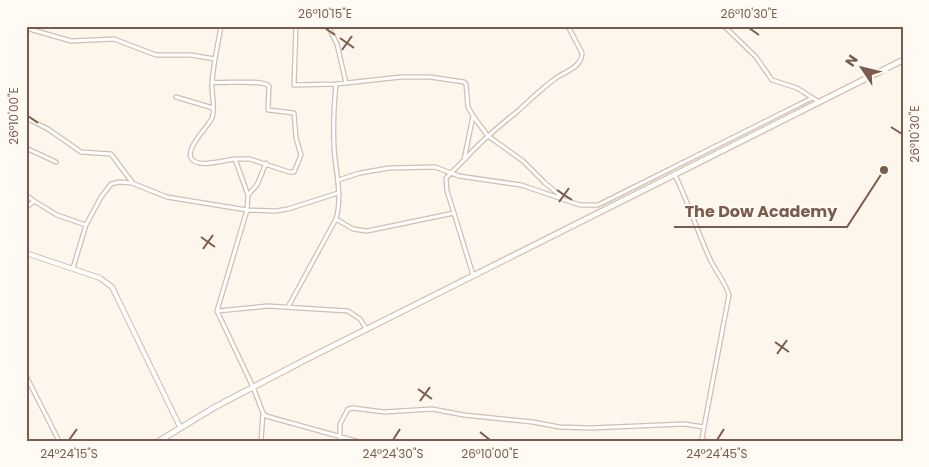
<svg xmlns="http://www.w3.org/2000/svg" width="929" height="467" viewBox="0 0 929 467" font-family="Poppins,sans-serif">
  <rect width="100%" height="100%" fill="#fdf6ec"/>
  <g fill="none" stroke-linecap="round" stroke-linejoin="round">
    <defs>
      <path id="minor" d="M265,26h2
        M296,26l-2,59 42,-1
        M328,26l9,18 9,39 -10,1c-2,21 -3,42 -2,62 1,24 9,50 2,73l17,10 14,2 87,-18 19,62
        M724,26l32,31 16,23 25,8 22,14
        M26,28l45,13 43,-2 42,16h35l24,4
        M212,82c13,2 49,-3 57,4l-1,24 26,3 2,25 5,17 -7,17h-5l-39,-13h-15
        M346,83l55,-6h29l34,5 2,2 2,23 5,9 15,20 35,25 22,22 17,14
        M176,97l37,11
        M26,118l22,11 33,23 30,2 21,28
        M26,148l30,14
        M464,160c16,-18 35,-34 54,-49 13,-12 26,-25 41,-35 9,-5 23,-10 23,-23l-14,-27
        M675,175c13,27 22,55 34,82 6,14 16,24 20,38l-25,132
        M338,180l22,-7 29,-5 46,-1 24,9 62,9 59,20h18l214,-107
        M338,193l-50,16 -12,2 -29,-1 -30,101 36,76 10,26 3,3 90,25
        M26,195l8,6
        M248,195l9,-10 9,-22
        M26,208l8,-7 23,14 29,10
        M454,213l-7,-22 -1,-13 18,-18 9,-44
        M73,268l13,-43 15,-28 10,-13 8,-2 13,1 35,14 80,13 1,-15 -13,-36c-10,1 -38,10 -44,-1 -5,-11 17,-31 21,-40 4,-10 -1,-24 0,-35 1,-19 6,-38 9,-57
        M288,307l48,-88
        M217,311l51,-5 80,5 12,8 7,11
        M26,376l33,65
        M261,441l2,-28
        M340,441v-17l8,-15 5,-1 31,4 48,-3 32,6 69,7 26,5 32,1 93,-4 20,3 -2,11 3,3"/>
      <path id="tertiary" d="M26,253l74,25 12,9 68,140"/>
      <path id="secondary" d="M159,441l56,-34 92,-48 596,-299"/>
    </defs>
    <use href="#minor" stroke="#d1beb0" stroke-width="5.5"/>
    <use href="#tertiary" stroke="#d1beb0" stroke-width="6"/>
    <use href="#secondary" stroke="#d6c0b0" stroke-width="7"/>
    <use href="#minor" stroke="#fff" stroke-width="3"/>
    <use href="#tertiary" stroke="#fff" stroke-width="4"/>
    <use href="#secondary" stroke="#fff" stroke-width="4.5"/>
  </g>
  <path fill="none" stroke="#7a5c4d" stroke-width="2" d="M325,28l10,7M749,28l10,7M340,38l14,10M342,50l10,-14M28,116l10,7M891,127l11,7M557,190l15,10M559,202l10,-14M201,237l14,10M203,249l10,-14M775,342l14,10M777,354l10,-14M418,389l14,10M420,401l10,-14M480,432l10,8M69,440l8,-11M393,440l7,-11M717,440l7,-11"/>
  <path fill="none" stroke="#7a5c4d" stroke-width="2" d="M884 170L847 227H674"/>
  <circle fill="#7a5c4d" stroke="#fffaf3" stroke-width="2" cx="884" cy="170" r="5"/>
  <g font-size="16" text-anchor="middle" font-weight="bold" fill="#7a5c4d" stroke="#fffaf3" stroke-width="4" stroke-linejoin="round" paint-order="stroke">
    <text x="761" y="217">The Dow Academy</text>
  </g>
  <rect width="929" height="467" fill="none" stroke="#fffaf3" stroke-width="55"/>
  <g transform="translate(862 68) rotate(305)" stroke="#fffaf3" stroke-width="4" paint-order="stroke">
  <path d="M0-4L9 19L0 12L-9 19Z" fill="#7a5c4d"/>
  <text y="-8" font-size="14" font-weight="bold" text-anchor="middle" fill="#7a5c4d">N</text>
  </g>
  <rect x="28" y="28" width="874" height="412" fill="none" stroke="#7a5c4d" stroke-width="2"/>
  <g font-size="12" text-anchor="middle" fill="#7a5c4d">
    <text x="325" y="18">26°10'15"E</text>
    <text x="749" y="18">26°10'30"E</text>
    <text transform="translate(14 116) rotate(-90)" y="4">26°10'00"E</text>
    <text transform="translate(915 134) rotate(-90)" y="4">26°10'30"E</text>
    <text x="69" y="458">24°24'15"S</text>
    <text x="393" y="458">24°24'30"S</text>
    <text x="490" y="458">26°10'00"E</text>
    <text x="717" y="458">24°24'45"S</text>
  </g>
</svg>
